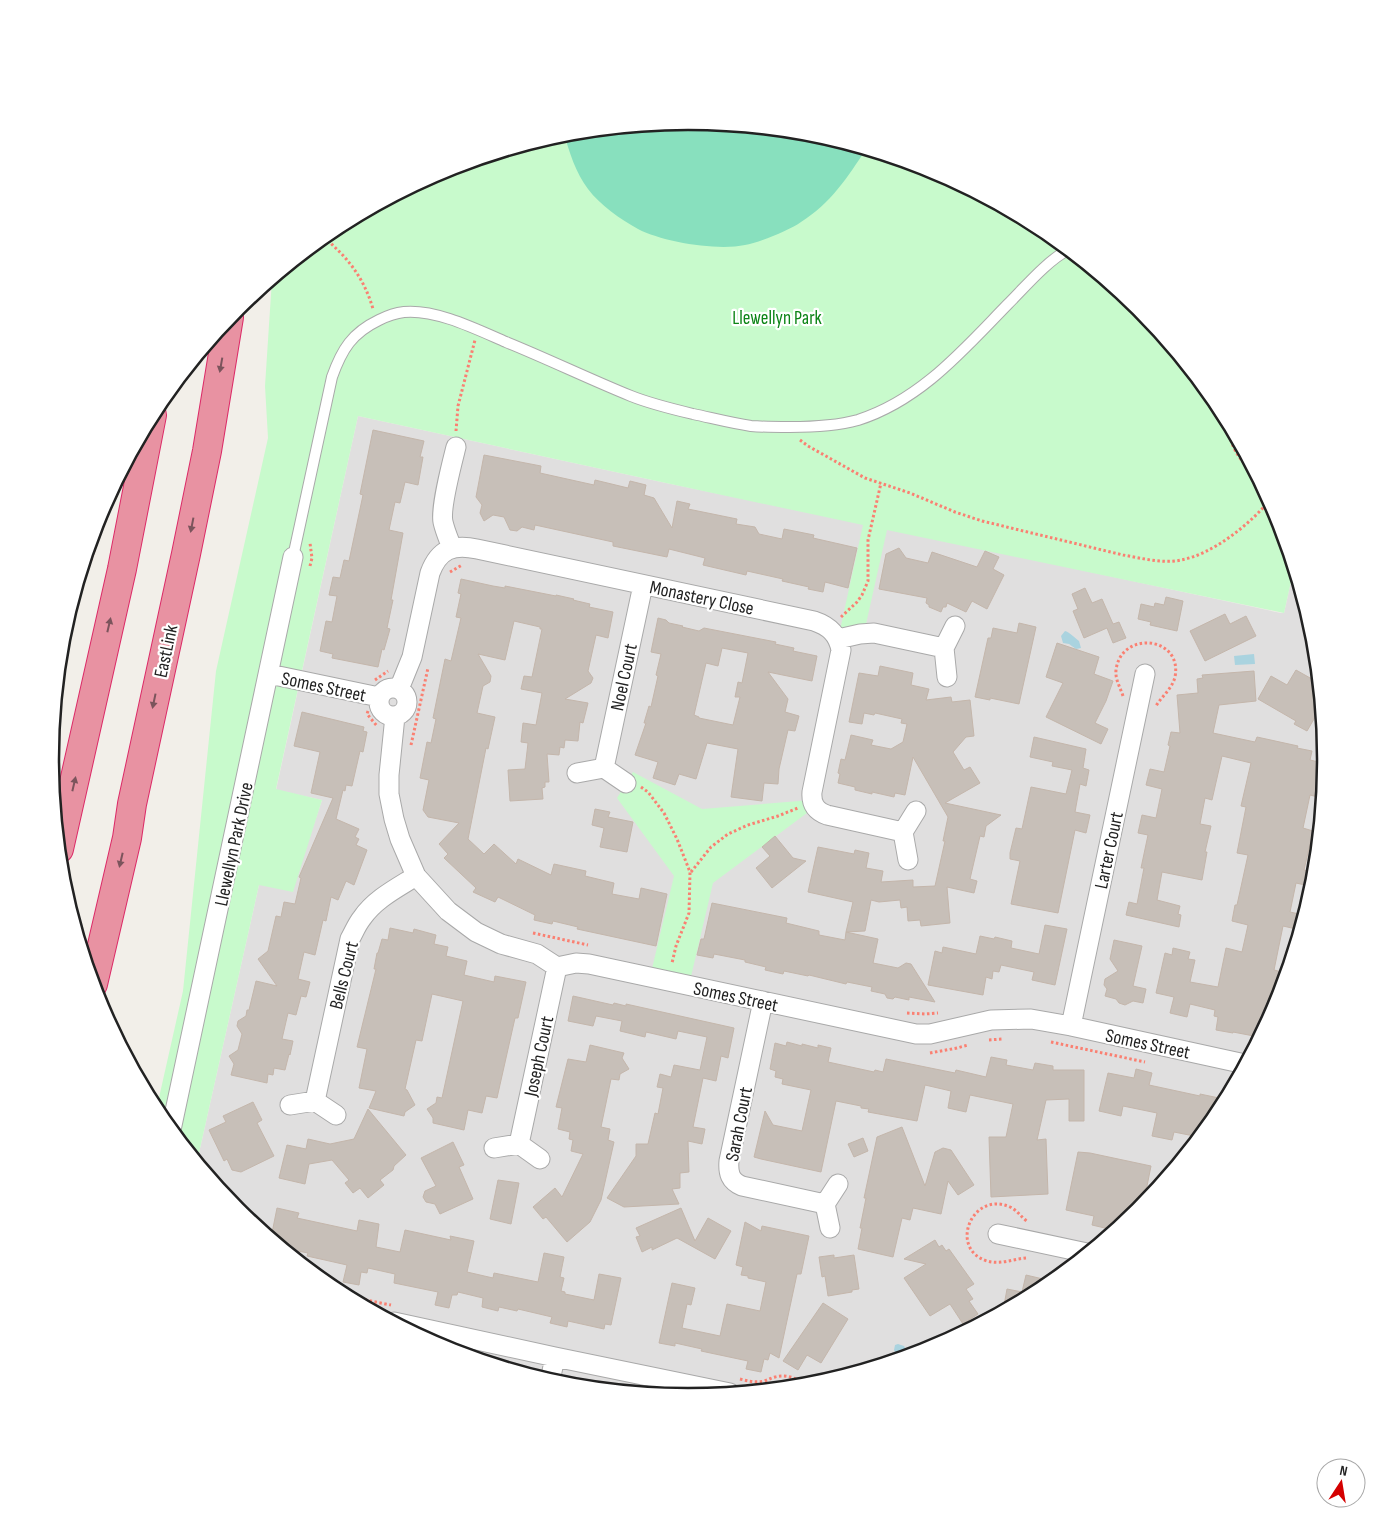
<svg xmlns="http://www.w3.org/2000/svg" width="1376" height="1518" viewBox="0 0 1376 1518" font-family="'Sofia Sans Condensed',sans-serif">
  <rect width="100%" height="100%" fill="#f2efe9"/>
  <path fill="#e0dfdf" d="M358,416l308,67 313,65 302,65h3l10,-45 20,67 12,124 -12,125 -37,119 -59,111 -79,96 -97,80 -110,59 -120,36 -124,12 -125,-12 -119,-37 -111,-59 -96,-79 -40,-48 62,-277 49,-43 14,-42 -46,-10z"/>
  <path fill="#c8facc" d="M688,121l125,12 119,37 111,59 96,79 80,97 59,110 16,53 -10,45 -397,-83 -23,103 -26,6 25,-114 -197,-42 -308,-67 -82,373 46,11 -29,92 -34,-7 -62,277 -41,-51 27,-120 33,-320 52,-233 -3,-52 7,-107 33,-27 3,1v-4l26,-21 110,-59 120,-36z
    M633,772l69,37 110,-9 3,7 -102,76 -24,102 -39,-8 24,-101 -57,-78z"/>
  <path fill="#88e0be" d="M688,121l125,12 53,16c-18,28 -36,55 -65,73 -11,8 -43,21 -56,23 -28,6 -82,-3 -107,-16 -18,-10 -38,-24 -50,-40 -12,-16 -19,-37 -24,-56z"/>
  <path fill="#aad3df" d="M1065,631c4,1 10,7 14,10l2,7 -5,1 -7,-5 -6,-1 -2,-7z
    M1254,654l1,10 -20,1 -1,-9z
    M898,1344l6,2 5,10 -11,3 -4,-9 1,-5z"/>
  <path fill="#c7bfb8" stroke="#c4b6ab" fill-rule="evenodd" d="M373,430l51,11 -4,16h3l-5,28 -13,-3 -5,21 -5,-1 -6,28 14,3 -12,67h2l-6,28 3,1 -6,21 -2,-1 -4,18 -46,-9 1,-4 -13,-3 6,-30 6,1 5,-26 -8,-1 4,-18 7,1 4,-18 5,1 14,-66 -3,-1z
    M484,455l57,11 -1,7 54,12 1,-5 33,8 2,-7 16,4 -2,10 10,3 18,30 5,-27 13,3 -2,5 49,10 -1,5 19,3 4,7 23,5 2,-10 30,6 -1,3 44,10 -9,40 -23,-6 -2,10 -15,-3 1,-2 -27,-6 1,-2 -36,-8 -1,4 -43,-10 2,-7 -36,-9 -2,8 -54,-11v-4l-78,-17 -1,5 -12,-3 -5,4 -7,-1 -6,-13 -11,-2 -9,6 -4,-8 2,-8 -6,-8z
    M899,548l7,10 22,5 4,-11 45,15 8,-16 14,6 -6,12 11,6 -17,34 -15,-8 -6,11 -19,-9 -1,4h-3l-2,5 -12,-5v-2l-3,-2 1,-5 -48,-9 7,-35z
    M461,579l32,7 12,2v-2l51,10v-1l18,4 -1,1 17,4 -1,3 24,5 -5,26 -12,-3 -8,36 5,7 -2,5 -26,16 23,4 -5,20 -3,-1 -2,19 -13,-1 -1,8 -4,-1 -1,8 -12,-1 2,28h-4v5l-3,1 1,11 -33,2 -2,-31 17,-1 3,-26 -7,-1 2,-19 13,2 6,-32 -21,-4 3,-13 8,1 10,-48h-2v-2l-26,-6 -9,39 -27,-6 13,22 -1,6 -7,4 -6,27 18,4 -7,32 -2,-1 -18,91 16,15 10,-10 22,20 2,-5 33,16 3,-11 32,7 -1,5 29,7 -2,11 27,5 2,-11 26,6 -11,52 -79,-17 1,-2 -25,-6 -1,3 -18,-4 1,-5 -37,-18 -3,5 -22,-10 3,-4 -32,-30 4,-4 -9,-10 20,-21 -31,-6 -5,-7 6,-30 -9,-2 7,-36 4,1 5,-24 -3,-1 12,-59 6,2 10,-43 -5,-1 5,-23 -3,-1z
    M1085,588l7,15 10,-4 11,25 6,-2 7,16 -13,5 -6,-15 -23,10 -11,-27 5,-2 -6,-15z
    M1166,597l17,4 -6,30 -27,-6 1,-3 -13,-3 3,-15 13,3 1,-4 9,2z
    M1225,614l5,10 16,-8 10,20 -51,25 -15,-30z
    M658,618l8,2 3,3 14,3 -1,1 17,4 5,-3 72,14 -1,2 19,4 -1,3 24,5 -5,25 -44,-9 20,27 -3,13 14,4 -4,15 -7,-1 -9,39 -1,15 -14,-1 -2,18 -31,-4 7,-48 -31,-6 -11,36 -17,-5 -4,11 -22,-7 5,-16 -23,-7 11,-32h-2l5,-17 2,1 7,-31 -2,-1 5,-21 -10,-2zM722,648l26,5 -6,30 -4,-1 -3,15h5l-7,28 -34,-7v-1l-5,-2 12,-52 12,3z
    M1019,623l17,4 -17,77 -29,-6v2l-15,-3 13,-59h3l2,-10 24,5z
    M1057,643l42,14 -5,17 19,7 -7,20 -11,22 13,6 -7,15 -55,-27 17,-34 -17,-6z
    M880,666l33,7 -2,12 18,4 -3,11 25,-3 1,5 18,-2 4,36 -8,1 -13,15 11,18 6,-3 10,16 -35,20 56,12 -15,11 -2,11 -4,-1 -10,43 7,2 -3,12 -27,-6 3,36 -29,3 -1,-6 -12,1 -1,-14 -6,1 -1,-8 -21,2 -8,-2 -6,31 -19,1 7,-30 -45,-10 10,-45 36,7 1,-4 14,3 -3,15 17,3 -2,11 32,-2v7l22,-1 10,-45h-2l5,-24 -35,-60 -8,38 -10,-2 -1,4 -22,-5v2l-17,-4v-3l-17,-4 2,-9 -2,-1 3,-14 4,1 6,-25 22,5 -2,5 20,4 12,-7 4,-18 -6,-1 1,-4 -27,-6 -1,2 -10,-2 -2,11 -13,-2 10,-49 19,3z
    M1296,670l23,13 2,24 -14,24 -13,-7 2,-3 -38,-22 13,-23 16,9z
    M1254,671l2,30 -37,4 -6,28 42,9 2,-5 41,9 -1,2 15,3 -2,9 13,3 -4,18 5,1 -2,16 -12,-3 -7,33 10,3 -9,39 4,1 -3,14 -9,-2 -6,29 9,2 -3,15 -13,-3 -9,44 8,2 -9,40 -14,25 -26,-5v1l-17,-3 2,-13 -4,-1 1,-6 -25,-6 -3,13 -17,-4 4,-16 -18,-4 9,-40 7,2 1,-7 17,4 -2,7 7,1 -5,22 28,5 8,-39 16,4 6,-27 -16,-4 3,-16h2l11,-50 -11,-2 9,-46 -5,-1 10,-43 -29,-7 -10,44 -7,-2 -5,26 11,2 -6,26h2l-5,28 -40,-8 -5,28 23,6 -2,8 3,1 -2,12 -53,-12 3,-13 8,2 7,-36h-3l7,-33 -10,-2 4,-18 14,3 6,-29 -16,-4 4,-16 14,3 6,-26 -2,-1 3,-13 9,1 -3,-38 21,-2 -1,-14 6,-1 -1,-3z
    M302,712l62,15 -1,4 4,1 -4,20 -3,-1 -8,35 -6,-1 -1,6 -2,-1 -7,29 23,10 -4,8 4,2 -3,6 11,5 -13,35 -8,-4 -8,19 -7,-3 -5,24 -3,-1 -8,35 -11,-3 -6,27 12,3 -4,15 -5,-1 -5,19 -8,-2 -6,26 11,2 -3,14 -1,-1 -4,16 -11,-2 -1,7 -5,-1 -1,9 -36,-8 3,-11 -5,-8 9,-6 4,-16 -5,-8 1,-5 8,-5 1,-6h2l7,-29 21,5 -19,-27 10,-8 8,-35 5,1 3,-15 11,2 6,-26 -2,-1 34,-79 -22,-5 9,-41 -26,-6z
    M1034,737l52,12 -3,19 6,2 -3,16 -6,-2 -5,28 15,3 -4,18 -11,-3 -17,83 -47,-9 9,-43 -10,-2v-6l6,-25 6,1 9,-42 35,7 6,-24 -20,-4 1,-4 -23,-5z
    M595,809l15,3 -2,5 25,5 -6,30 -27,-5 4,-19 -12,-3z
    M775,836l18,22 13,3 -34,27 -16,-20 14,-12 -8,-9z
    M712,903l75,15 -1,5 33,8v4l26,5 1,-8 32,7 -5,24 25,5 8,-5 5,1 24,38 -26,-5v3l-14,-3 -2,2 -6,-1 -2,-4 -14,-3 1,-4 -25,-5 -1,2 -37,-9 -1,1 -24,-5 -1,3 -18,-4 1,-3 -21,-5v-2l-31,-6 -1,4 -16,-3 4,-16h3z
    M1045,925l22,4 -12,56 -23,-5 2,-8 -33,-7 -2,7 -6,-1 -1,8 -6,-2 -3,18 -55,-10 7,-34 7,2 1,-6 33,7 4,-18 14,3 1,-2 17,4 -1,7 28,6z
    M390,928l23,5 1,-4 22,6 -2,9 14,3 -2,9 21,5 -3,14 30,7 1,-6 31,6 -8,36h-3l-18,80 -11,-2 -4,17 -14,-3 -4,20 -31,-7v-5l-6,-9 9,-6 1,-6 5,1 21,-97 -31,-7 -10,47 -6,-1 -11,49 2,1 8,15 -10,7 -1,4 -35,-8 7,-17 -17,-3 8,-39 -10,-2 19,-78h-2l3,-16h1l4,-14 6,1z
    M1114,940l28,6 -9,40 13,3 -3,14 -10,-2 -8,4 -6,-2 -3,-4 -11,-3 2,-7 -3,-4 1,-6 13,-8 -8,-12z
    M573,996l40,9 1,-2 12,3v-2l108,24 -6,30 -7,-2 -5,25 -13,-3 -10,49 12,2 -3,15 -14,-3 1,31 -9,1v15l-8,1 7,15 -55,3 -17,-9 29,-42v-12h12l7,-31 3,1 5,-26 -6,-1 3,-13 11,3 3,-12 26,5 7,-33 -29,-6 -2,8 -30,-7 -1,5 -25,-6 2,-10 -26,-5 -3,10 -25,-5z
    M787,1042l15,4v-2l16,4v-3l13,3 -3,14 46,10 1,-2 8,2 3,-13 69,14 1,-3 30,7 5,-20 16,3 -1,5 27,5 2,-7 18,3v4h31v51h-15v-22l-23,1 -9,40 9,-1 2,55 -57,3 -2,-60h17l7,-33 -43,-9 -4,17 -18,-4 3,-17 -26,-6 -8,36 -49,-9 1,-3 -8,-1v-2l-25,-5 -15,71 -60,-13 -7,-2 11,-46 8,14 29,6 9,-41 -29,-6 1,-5 -8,-2 1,-6 -6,-2 5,-26 11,3z
    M590,1045l34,8 -2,5 7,11 -9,5 -1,6 -8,-1 -10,48 9,2 -2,11 6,2 -13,58 -11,22 -23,20 -21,-25 -3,2 -10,-12 22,-19 7,9 21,-43 -12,-3 2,-11 -4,-1 1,-7 -12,-3 4,-21 -6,-1 12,-48 18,3z
    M1136,1069l16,4 -3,12 51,11v-2l19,4 -1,5 5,1 -5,10 -19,23 -25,-5 -2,8 -20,-4 5,-23 -34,-7 -2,10 -22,-5 9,-38 26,5z
    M253,1102l9,18 -5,3 17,33 -33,16 -9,-2 -5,-11 -3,2 -15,-31 17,-8 -3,-6z
    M368,1109l38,46 -12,11 -1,4 -13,10 4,5 -16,13 -8,-10 -7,5 -8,-10 4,-3 -17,-20 -23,4 -4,20 -26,-6 8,-33 19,4 2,-10 22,5 24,-5z
    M902,1127l23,59 10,-34 8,-4 8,2 23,35 -16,10 -10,-14 -7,33 -28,-6 -3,12 -8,-2 -9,39 -35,-8 4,-21h-2l6,-30h-2l13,-61z
    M863,1138l5,13 -14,6 -6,-13z
    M453,1142l11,23 -5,2 14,32 -33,15 -5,-10 -9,-2 -3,-5 2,-6 11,-5 -15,-28z
    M1078,1152l12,1 61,13 -8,40 -21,18 -11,-2 -2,7 -17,-4 2,-9 -28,-6z
    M498,1180l21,3 -8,41 -21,-5z
    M277,1208l22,5 -2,5 60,13 2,-11 20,4 -3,23 24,5 5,-22 46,10 -1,-4 24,5 -7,31 26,6 1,-5 44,9 6,-29 20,4 -4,20 4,1 -3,13 4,1v2l29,6 5,-26 22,4 -10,47 -6,-1 -1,5 -36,-8 -1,6 -17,-4 2,-6 -34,-8 -1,2 -18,-4 -1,4 -16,-4 1,-9 -25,-6 -1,3h-5l-3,13 -14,-3 3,-13 -44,-9 1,-9 -27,-6 -1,5 -6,-1 -2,13 -16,-3 4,-17 -40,-9 1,-3 -25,-5 -12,-10z
    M681,1208l14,33 13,-23 23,13 -16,28 -38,-21 -25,12v-3l-10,5 -6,-15 4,-1 -4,-8z
    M745,1222l16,9 1,-5 47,10 -8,38h-4l-18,84 -9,-5 -2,7 -4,-1 -3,13 -15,-3 2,-8 -47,-10 1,-2 -27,-6v3l-16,-3 13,-60 23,5 -4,17 -4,-1 -5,24 38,8 7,-32 33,7 6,-29 -18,-4v-2l-7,-1 2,-8 -7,-2z
    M935,1240l4,7 3,-2 4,6 3,-2 25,35 -8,5 7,10 -4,2 9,13 -15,10 -13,-20 -20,12 -26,-38 22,-14 -22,-5z
    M834,1255v3l20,-3 5,34 -7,1v2l-24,4 -3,-20 -3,1 -3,-20z
    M1026,1275l17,4 -3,12 -37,20 4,-22 15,3z
    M823,1303l25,16 -27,44 -14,-8 -9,15 -15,-9z"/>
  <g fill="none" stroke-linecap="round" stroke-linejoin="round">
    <defs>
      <path id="service" d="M293,557l39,-180c10,-28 20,-44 47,-57 8,-4 16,-7 25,-8 32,-3 72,17 102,30 42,17 83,37 125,54 20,8 41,13 62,18 19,4 38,9 58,12 13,1 26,1 39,1 22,0 46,-1 68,-7 63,-20 106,-71 150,-116 17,-17 40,-44 60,-54"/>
      <path id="minor" d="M452,548c-3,-8 -7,-17 -9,-26 -3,-14 9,-59 13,-75
        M838,639l22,-5 14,-1 70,15
        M269,674l110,23
        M947,677l-3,-29 11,-22
        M379 702a14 14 0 1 1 28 0a14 14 0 1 1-28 0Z
        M399,689l13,-32 18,-84c9,-24 23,-29 47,-24l337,72c15,5 24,13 27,29l-29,142c-1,12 4,19 15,23l76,17
        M395,716l-6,59v19l5,25 6,20 16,37 32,35 28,21 25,12 36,10 20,13 19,-4 13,1 327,70h14l61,-14 40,-1 40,7 174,38
        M604,768l39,-183
        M577,773l27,-5 22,15
        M908,860l-5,-28 13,-21
        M763,1001l-34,160c-1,12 1,20 13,25l83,18
        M1071,1026l74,-352
        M315,1101l35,-162c4,-7 7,-15 12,-21 13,-19 35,-30 54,-42
        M290,1105l25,-4 21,14
        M171,1130l122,-573
        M519,1144l38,-177
        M494,1148l25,-4 21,15
        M830,1228l-5,-24 13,-20
        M998,1234l89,19
        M394,1322l161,35 175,36
        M550,1381l5,-24"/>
      <path id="motorway" d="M59,849l63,-280 30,-154
        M93,984l34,-146 5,-34 54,-250 21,-103 22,-134"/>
    </defs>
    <use href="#service" stroke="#a9a9a9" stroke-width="12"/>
    <use href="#minor" stroke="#a9a9a9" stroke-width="21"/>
    <use href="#motorway" stroke="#dc2a67" stroke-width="30"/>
    <path stroke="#fa8072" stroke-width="3" stroke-dasharray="2.5 2.5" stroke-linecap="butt" d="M325,236c6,9 15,15 22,24 12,14 21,31 26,49
      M1227,420c3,23 8,37 27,52
      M456,431l2,-25 17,-66
      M800,440l8,6 57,32 45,15 45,19 27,9 141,34c18,3 39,9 58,5 32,-6 68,-35 89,-60
      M310,566l2,-8 -2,-15
      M450,572l12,-7
      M841,617l16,-15 5,-7 6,-14v-41l13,-57
      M62,641l33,-93 13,-51
      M375,680l13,-9
      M1123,696c-3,-9 -8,-17 -7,-26 5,-40 67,-34 59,7 -3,12 -13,19 -19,29
      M368,711l-1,3 10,12
      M1323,725l1,14
      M411,745l17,-77
      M641,787l7,5 16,21 13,26 13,33 -1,41 -13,33 -4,17
      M691,872l20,-25 17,-13 20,-9 30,-9 20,-8
      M533,933l55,12
      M907,1013l18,1 13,-1
      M989,1040l13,-1
      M1051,1042l94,20
      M930,1053l27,-5 11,-3
      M1026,1258c-13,1 -26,7 -39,3 -39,-12 -15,-71 23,-54 7,3 11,10 18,15
      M345,1296l46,9
      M740,1379c8,2 16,4 24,2 4,-1 7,-3 11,-4 11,-3 22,1 30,8"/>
    <use href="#service" stroke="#fff" stroke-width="10"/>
    <use href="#minor" stroke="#fff" stroke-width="19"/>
    <use href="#motorway" stroke="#e892a2" stroke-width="28"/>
  </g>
  <defs><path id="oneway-solid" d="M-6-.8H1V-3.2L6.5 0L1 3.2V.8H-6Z" transform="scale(1.25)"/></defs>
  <g fill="#7b545c">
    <use href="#oneway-solid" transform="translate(221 365) rotate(100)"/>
    <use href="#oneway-solid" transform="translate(192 525) rotate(101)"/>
    <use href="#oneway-solid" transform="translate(109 625) rotate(-77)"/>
    <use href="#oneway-solid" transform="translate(154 701) rotate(102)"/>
    <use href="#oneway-solid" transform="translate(74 784) rotate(-77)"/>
    <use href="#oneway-solid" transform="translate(121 860) rotate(103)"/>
  </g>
  <g text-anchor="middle" stroke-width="4.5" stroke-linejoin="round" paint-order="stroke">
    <g font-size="19" fill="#0c8416" stroke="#fff">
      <text x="777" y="324">Llewellyn Park</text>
    </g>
    <g font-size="19" fill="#222" stroke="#fff">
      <text transform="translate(702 597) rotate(12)" y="7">Monastery Close</text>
      <text transform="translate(165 651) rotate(-78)" y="7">EastLink</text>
      <text transform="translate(623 677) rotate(-78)" y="7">Noel Court</text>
      <text transform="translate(324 686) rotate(12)" y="7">Somes Street</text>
      <text transform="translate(233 844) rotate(-78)" y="7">Llewellyn Park Drive</text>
      <text transform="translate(1108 850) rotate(-78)" y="7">Larter Court</text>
      <text transform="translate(343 975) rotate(-76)" y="7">Bells Court</text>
      <text transform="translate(736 996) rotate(12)" y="7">Somes Street</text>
      <text transform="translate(1148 1043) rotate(12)" y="7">Somes Street</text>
      <text transform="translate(538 1056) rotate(-78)" y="7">Joseph Court</text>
      <text transform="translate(738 1124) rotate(-79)" y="7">Sarah Court</text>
    </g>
  </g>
  <path d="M0 0H1376V1518H0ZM59 759a629 629 0 1 1 1258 0a629 629 0 1 1-1258 0Z" fill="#fff" fill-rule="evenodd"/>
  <path fill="none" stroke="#222" stroke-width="2.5" d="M59 759a629 629 0 1 1 1258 0a629 629 0 1 1-1258 0Z"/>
  <g transform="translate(1341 1483) rotate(12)"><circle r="24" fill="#ffffff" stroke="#a7a7a7"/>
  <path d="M0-4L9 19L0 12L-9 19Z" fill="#d40000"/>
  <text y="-8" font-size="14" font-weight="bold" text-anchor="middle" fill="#222222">N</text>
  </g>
</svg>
